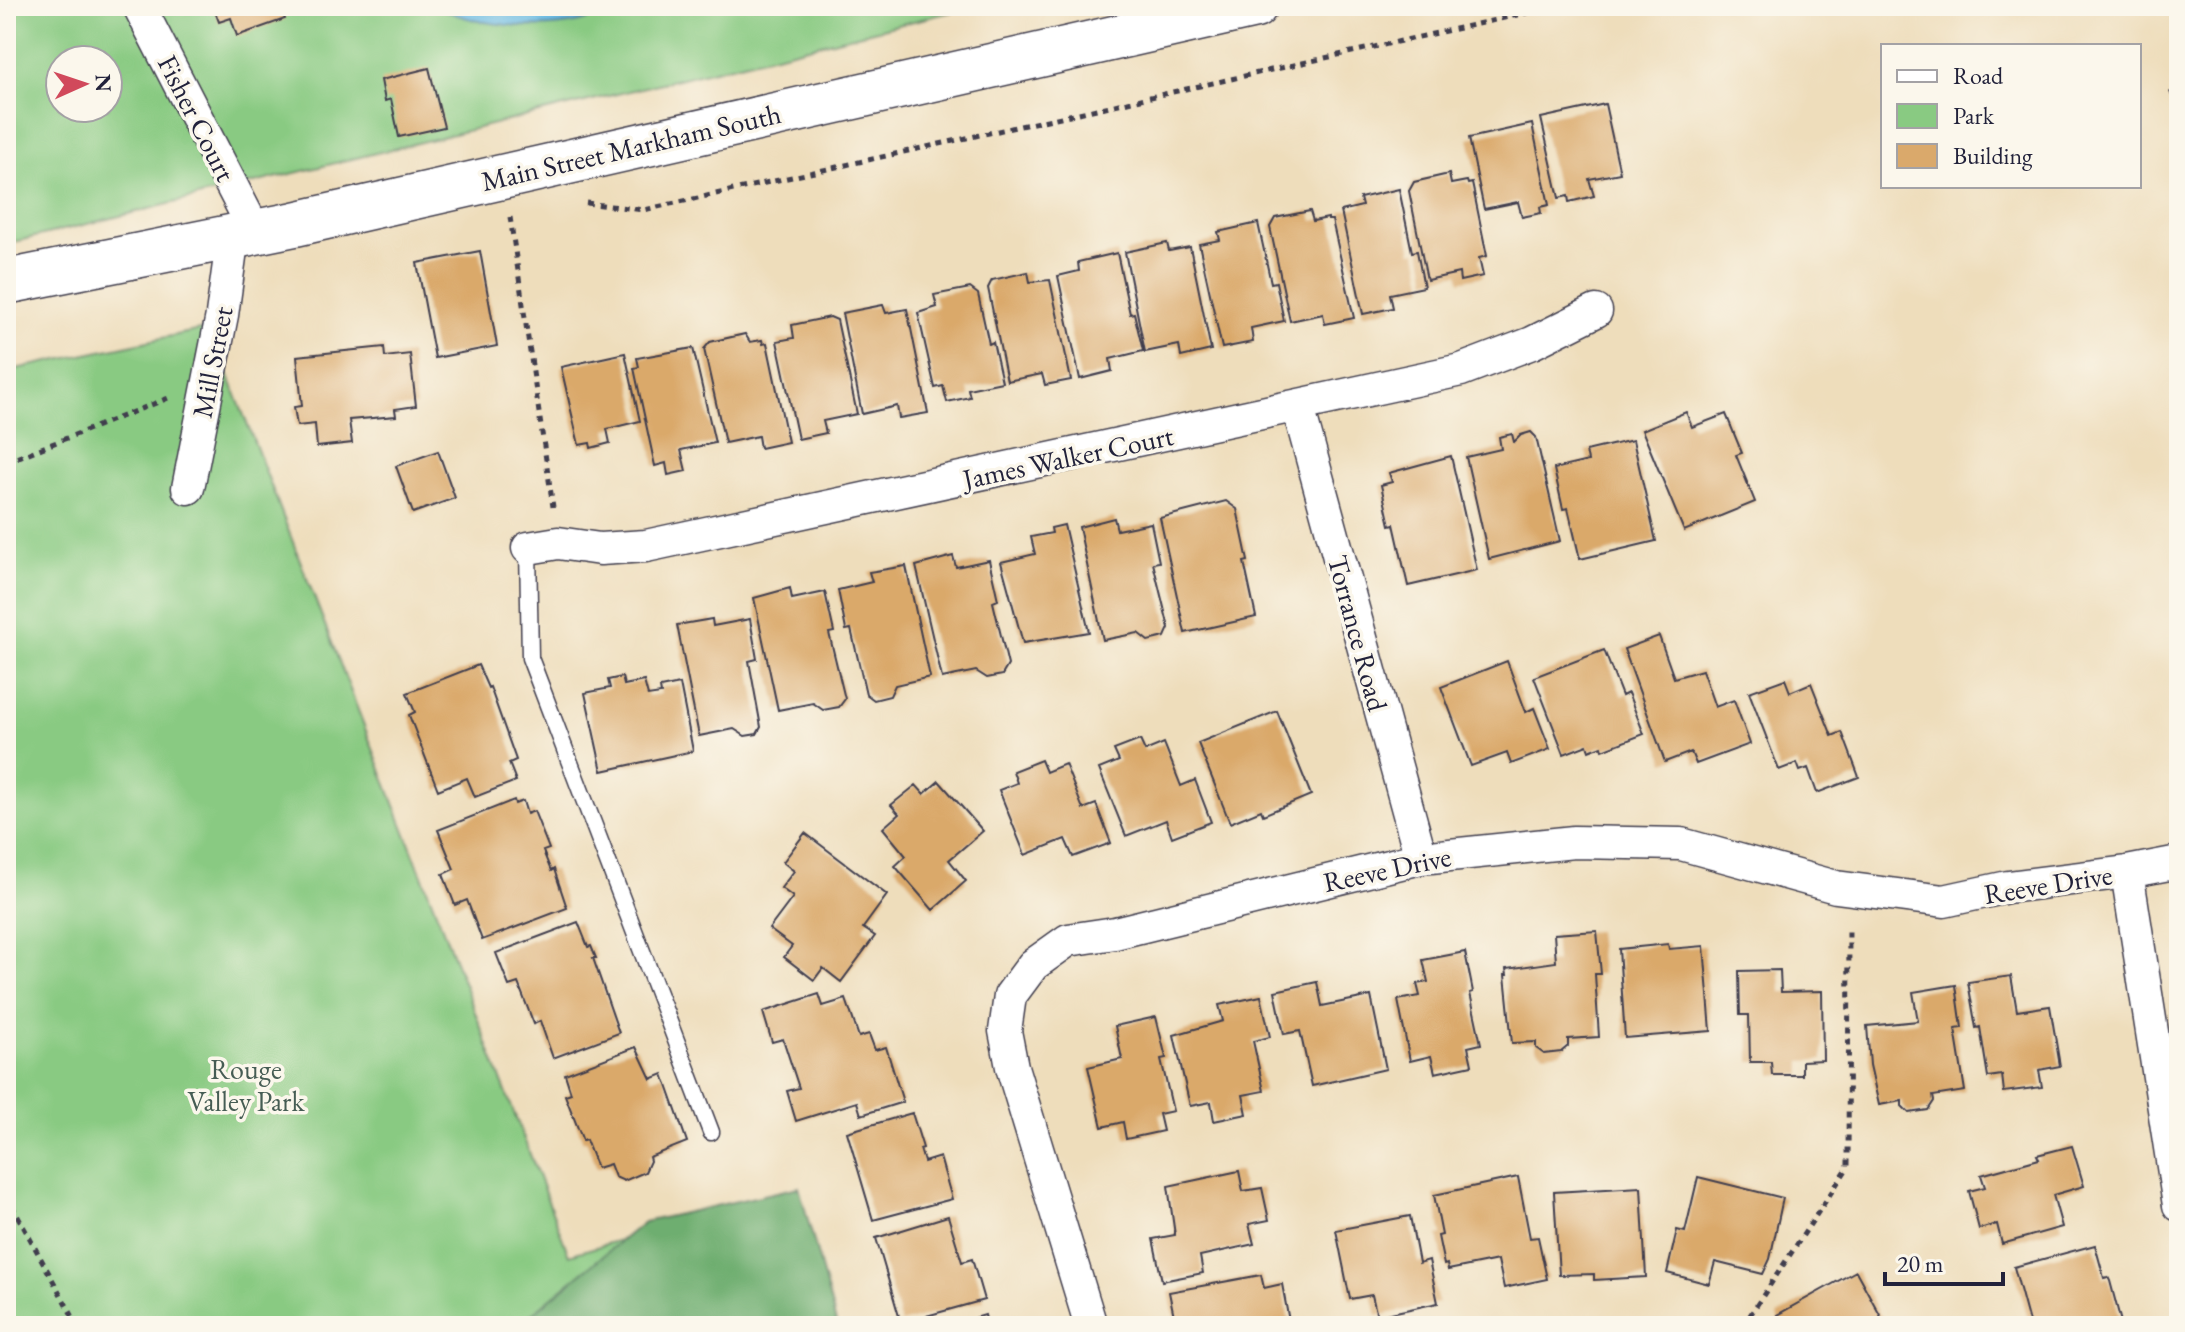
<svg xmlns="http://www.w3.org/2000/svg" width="2185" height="1332" viewBox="0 0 2185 1332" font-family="'EB Garamond',serif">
  <rect width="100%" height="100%" fill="#fbf7ec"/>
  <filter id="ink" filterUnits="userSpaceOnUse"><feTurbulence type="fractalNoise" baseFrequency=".0125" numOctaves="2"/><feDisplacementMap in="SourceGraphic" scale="16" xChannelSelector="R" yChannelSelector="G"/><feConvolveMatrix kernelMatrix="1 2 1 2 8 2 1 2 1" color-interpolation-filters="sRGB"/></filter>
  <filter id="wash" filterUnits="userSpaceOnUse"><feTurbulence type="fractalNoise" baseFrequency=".006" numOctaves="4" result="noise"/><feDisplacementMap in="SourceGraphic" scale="32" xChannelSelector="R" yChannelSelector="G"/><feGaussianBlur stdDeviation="1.8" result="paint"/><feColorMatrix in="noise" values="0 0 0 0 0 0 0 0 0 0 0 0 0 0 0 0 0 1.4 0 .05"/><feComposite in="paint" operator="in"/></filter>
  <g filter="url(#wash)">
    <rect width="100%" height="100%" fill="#edb"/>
    <path fill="#89ca82" stroke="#56765e" stroke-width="2" fill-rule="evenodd" d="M6,6h969l-969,238zM60,60h48v48h-48z
      M210,328l359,927 217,-64 49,135h-829v-955z"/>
    <path fill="#6eae70" stroke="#486856" stroke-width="2" d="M799,1187l38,139h-320l127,-104z"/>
    <path fill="#68bbe4" stroke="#456e90" stroke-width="2" d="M437,6h61l6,2 109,-2c-11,7 -21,13 -34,16 -39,9 -107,4 -142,-16z"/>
    <g id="blocks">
      <path fill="#daa96b" d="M213,6h67l5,13 -48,17 -6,-18 -12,4z
        M429,68l15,59 -45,10 -8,-38 -6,2 -4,-21z
        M1605,104l15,69 -31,6 5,17 -25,6 -1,-6 -9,2 -18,-80z
        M1532,124l17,81 -9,2 1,6 -19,4 -4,-15 -34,7 -15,-71z
        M1449,174l2,10 16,-3 1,3 4,-1 15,73 -8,2 4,18 -23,5 -1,-8 -32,7 -18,-89 5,-9z
        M1399,189l13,63 5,-1 7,36 -34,7 3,14 -30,6 -22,-103 21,-5 -2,-8z
        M1310,211l3,10 15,-3v2h4l22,98 -29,6 -2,-10 -33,7 -20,-94 5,-9z
        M1258,223l13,60 5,-1 8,39 -33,7 2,14 -31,6 -23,-104 21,-4 -2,-8z
        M1167,243l2,8 21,-4 21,103 -30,7 -2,-12 -34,7 -20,-100z
        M480,251l17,95 -62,12 -18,-95z
        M1117,253l13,61 4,-1 9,38 -33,8 2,12 -32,8 -22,-103 21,-5 -1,-9z
        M1028,272l2,10 20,-2 21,100 -26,5 -3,-11 -35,7 -19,-93 4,-8z
        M970,288l8,6 11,50 4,-2 9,40 -34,7 2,8 -23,5 -4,-16 -8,2 -17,-75 19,-6 -3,-12z
        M883,305l3,8 21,-4 21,104 -29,5 -2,-12 -35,8 -20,-101z
        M830,317l7,3 20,94 -34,7 3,12 -28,6 -21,-98 17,-3 -2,-13z
        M745,334l5,8 12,-2 1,4 4,-1 21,99 -28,6 -2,-12 -33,7 -21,-94 6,-7z
        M384,347l1,10 25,-3 6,52 -21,3 1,7 -47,4 3,23 -35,4 -2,-23 -18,2 -3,-19 8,-1 -5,-50z
        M693,348l22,95 -34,7 5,21 -18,4 -2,-12 -11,3 -21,-98 5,-1 -2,-9z
        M625,353l15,68 -33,8 3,14 -19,5 -1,-5 -11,2 -18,-78z
        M1686,412l6,15 34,-13 16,39 -6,2 19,47 -71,29 -42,-101z
        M1531,432l5,5 24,104 -71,18 -23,-102 35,-8 -2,-12 13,-3 2,8 7,-7z
        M1633,440l23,101 -76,18 -12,-51 -5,1 -9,-40 34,-8 -2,-10z
        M438,451l17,47 -42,15 -17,-47z
        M1451,456l26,114 -69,16 -14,-62 -4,1 -9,-40 11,-3 -3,-9z
        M1226,501l11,8 11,52 -4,1 12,55 -71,16 -25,-115z
        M1114,518l3,12 34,-7 8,39 -6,1 16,65 -4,9 -17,4 -10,-8 -35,7 -24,-113z
        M1064,525l25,107 -66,11 -22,-81 34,-8 -4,-17 21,-4 -1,-5z
        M953,556l3,11 33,-7 9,40 -5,2 15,63 -6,10 -15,3 -11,-7 -34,7 -26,-112z
        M906,566l24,111 -35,8 -5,11 -16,4 -8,-6 -15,-65 -5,1 -8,-40 34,-8 -3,-10z
        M790,588l2,11 33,-7 9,40 -5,1 16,66 -6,8 -16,3 -10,-7 -35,7 -24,-112z
        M712,619l1,7 37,-7 7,40 -8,2 12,66 -4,7 -12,2 -11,-7 -35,7 -22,-111z
        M1659,636l15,42 28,-8 13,37 19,-7 16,44 -54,20 -5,-12 -26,10 -41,-113z
        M1604,650l18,46 6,-3 16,41 -41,16 -1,-4 -13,5 -2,-6 -23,9 -30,-77z
        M1507,661l19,51 8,-4 16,41 -39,15 -4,-11 -36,13 -30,-79z
        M478,665l10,23 2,-1 26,73 -7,3 7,18 -41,16 -8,-19 -29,12 -29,-75 6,-3 -8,-19z
        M622,677l2,8 20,-4 4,15 13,-2 -1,-6 20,-4 13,67 -91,20 -17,-78 25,-5 -2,-8z
        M1785,679l5,13 21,-9 21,53 10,-4 17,45 -42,16 -9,-25 -8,3 -3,-8 -18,7 -30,-78z
        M1277,711l34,84 -48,20 -2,-5 -31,13 -32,-80z
        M1140,740l5,11 19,-8 17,43 14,-6 16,42 -39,15 -6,-17 -40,16 -27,-67 20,-8 -5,-11z
        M1041,760l5,12 19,-8 18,45 13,-5 15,39 -38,14 -8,-18 -40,16 -26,-65 18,-7 -4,-12z
        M939,781l44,50 -34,29 17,21 -33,29 -38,-44 11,-10 -23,-28 16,-14 -8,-9 25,-20 8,9z
        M514,800l1,4 8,-3 4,13 7,-3 15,38 -6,2 8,20 3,-2 13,39 -85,32 -15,-40 -12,5 -12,-31 11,-5 -16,-39z
        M805,833l82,62 -24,33 12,8 -34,46 -18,-14 -9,12 -30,-23 8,-11 -23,-17 24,-32 -12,-9 13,-17 -11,-9z
        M578,922l10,25 3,-1 5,12h-3l26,75 -66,25 -13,-37 -6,3 -16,-41 -9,3 -13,-33z
        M1597,931l4,43h-6l4,63 -31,2v7l-7,6 -17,2 -8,-6v-6l-24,1 -7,-68h2l-1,-6 50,-7 -2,-28z
        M1668,944l1,5 35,-3 7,85 -86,7 -6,-89z
        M1465,952l8,40 -3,1 11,51 -13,3 4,18 -37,8 -4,-17 -21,5 -12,-61 22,-4 -3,-12 11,-2 -5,-22z
        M1780,970l1,22 41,-1 1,69 -21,1v14h-30l-1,-13h-21l-1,-47h-9l-1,-44z
        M2011,976l6,35 33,-5 10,60 -21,4 3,17 -38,5 -2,-17 -14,2 -8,-50 -4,1 -8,-46z
        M1317,982l5,24 49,-10 15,73 -74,17 -12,-55 -16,3 -9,-43z
        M1956,985l6,43 -7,1 10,62 -32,5 1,5 -6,9 -19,3 -7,-7v-5l-23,4 -9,-40 -3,-39 51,-5 -5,-29z
        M819,994l4,12 23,-7 13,38 10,-3 6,16 11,-3 17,55 -42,13 -4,-13 -61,19 -9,-30 12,-3 -16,-49 -11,3 -9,-30z
        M1261,996l9,41 -17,4 11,50 -21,4 4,19 -33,7 -3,-19 -21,4 -16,-71 49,-14 -4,-16z
        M1156,1017l10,41 -5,1 12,52 -14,3 4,17 -37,8 -3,-17 -21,5 -14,-60 34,-8 -7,-33z
        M636,1047l15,32 12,-5 24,68 -38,15 1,4 -5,11 -21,9 -9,-4 -5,-13 -13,4 -11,-28 -3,1 -18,-46 6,-2 -6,-19z
        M912,1113l11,35 -3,1 4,13 16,-5 12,42 -79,21 -26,-88z
        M2072,1146l12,40 -31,9 9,32 -60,17 -5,-20 -18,5 -10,-38 16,-4 -4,-12 58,-16 -2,-4z
        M1239,1171l4,20 19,-3 7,32 -20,4 5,20 -54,12 3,17 -41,8 -9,-42 22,-4 -7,-49z
        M1518,1177l12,61 8,-1 9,42 -43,9 -6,-28 -50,10 -1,-6 -3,1 -6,-29 4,-1 -8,-40z
        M1698,1177l85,21 -13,61 -7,15 -48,-12 -6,22 -42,-11 10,-43 8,2z
        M1641,1187l5,90 -52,3v-6l-35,1 -5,-83z
        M948,1216l14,46 10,-3 12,41 -83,23 -25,-85z
        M1410,1216l9,47 10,-3 9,43 -61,13 -5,-21 -22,4 -14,-69z
        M2095,1245l9,33 4,-1 2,4 12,45h-92l-16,-59z
        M1856,1271l30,55h-103l-6,-11z
        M1261,1275l3,13 18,-4 7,37 -17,3 1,2h-97l-7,-34z
        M985,1315l3,11h-37v-1z"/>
    </g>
  </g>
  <g filter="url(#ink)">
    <use href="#blocks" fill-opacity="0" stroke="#413e4e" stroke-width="2"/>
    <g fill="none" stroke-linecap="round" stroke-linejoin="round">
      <defs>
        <path id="service" d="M528,548l2,110 181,474"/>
        <path id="minor" d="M139,6l116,225
          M1298,407l123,451
          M188,488l34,-173 11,-80
          M528,548l30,-5 42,6 46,-3 815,-176 71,-27 64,-32
          M2127,872l52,333
          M1091,1326l-79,-259 -7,-36 5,-35 23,-31 35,-25 47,-7 306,-75 153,-16 107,2 155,43 108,14 64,-14 119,-15 52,-10"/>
        <path id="primary" d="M6,282l289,-58 960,-218"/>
      </defs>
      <use href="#service" stroke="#413e4e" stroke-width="19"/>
      <use href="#minor" stroke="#413e4e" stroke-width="35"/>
      <use href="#primary" stroke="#413e4e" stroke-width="47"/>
      <path stroke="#413e4e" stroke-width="5" stroke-dasharray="6 6" stroke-linecap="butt" d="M2170,94l9,-4
        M586,203l58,7 914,-204
        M510,217l43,290
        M6,462l165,-65
        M6,1195l72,131
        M1743,1326l105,-159 1,-241"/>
      <use href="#service" stroke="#fff" stroke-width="16"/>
      <use href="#minor" stroke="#fff" stroke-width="32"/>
      <use href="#primary" stroke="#fff" stroke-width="44"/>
    </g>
  </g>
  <g text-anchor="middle" stroke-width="7" stroke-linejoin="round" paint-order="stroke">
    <g font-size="28" fill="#22223b" stroke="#fbf7ec">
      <text transform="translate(197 118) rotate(63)" y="10">Fisher Court</text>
      <text transform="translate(631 147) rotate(-13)" y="10">Main Street Markham South</text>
      <text transform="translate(212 362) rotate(-79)" y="10">Mill Street</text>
      <text transform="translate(1068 457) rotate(-12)" y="10">James Walker Court</text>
      <text transform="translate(1358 633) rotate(75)" y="10">Torrance Road</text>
      <text transform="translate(1387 869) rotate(-12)" y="10">Reeve Drive</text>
      <text transform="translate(2048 884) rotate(-9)" y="10">Reeve Drive</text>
    </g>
    <g font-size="28" fill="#465d54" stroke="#fbf7ec">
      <text x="246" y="1079">Rouge<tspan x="246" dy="32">Valley Park</tspan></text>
    </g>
  </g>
  <rect width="2185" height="1332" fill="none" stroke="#fbf7ec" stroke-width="32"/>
  <rect x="1881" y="44" width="260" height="144" fill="#fbf7ec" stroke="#a4a2a5" stroke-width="2"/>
  <rect x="1897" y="70" width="40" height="12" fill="#ffffff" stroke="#a4a2a5" stroke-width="2"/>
  <text x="1953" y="84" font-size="24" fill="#22223b">Road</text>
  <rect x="1897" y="104" width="40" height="24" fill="#89ca82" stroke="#a4a2a5" stroke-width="2"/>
  <text x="1953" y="124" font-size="24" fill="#22223b">Park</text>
  <rect x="1897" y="144" width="40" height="24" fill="#daa96b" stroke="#a4a2a5" stroke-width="2"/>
  <text x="1953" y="164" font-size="24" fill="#22223b">Building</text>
  <g transform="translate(84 84) rotate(87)"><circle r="38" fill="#fbf7ec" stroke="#a4a2a5" stroke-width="2"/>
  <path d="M0-6L14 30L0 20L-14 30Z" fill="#d1495b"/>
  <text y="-12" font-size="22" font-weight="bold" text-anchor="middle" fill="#22223b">N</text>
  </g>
  <path d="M1885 1272v12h118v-12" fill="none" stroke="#22223b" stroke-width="4"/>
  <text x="1897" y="1272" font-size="24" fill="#22223b" stroke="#fbf7ec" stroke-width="6" paint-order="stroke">20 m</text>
</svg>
